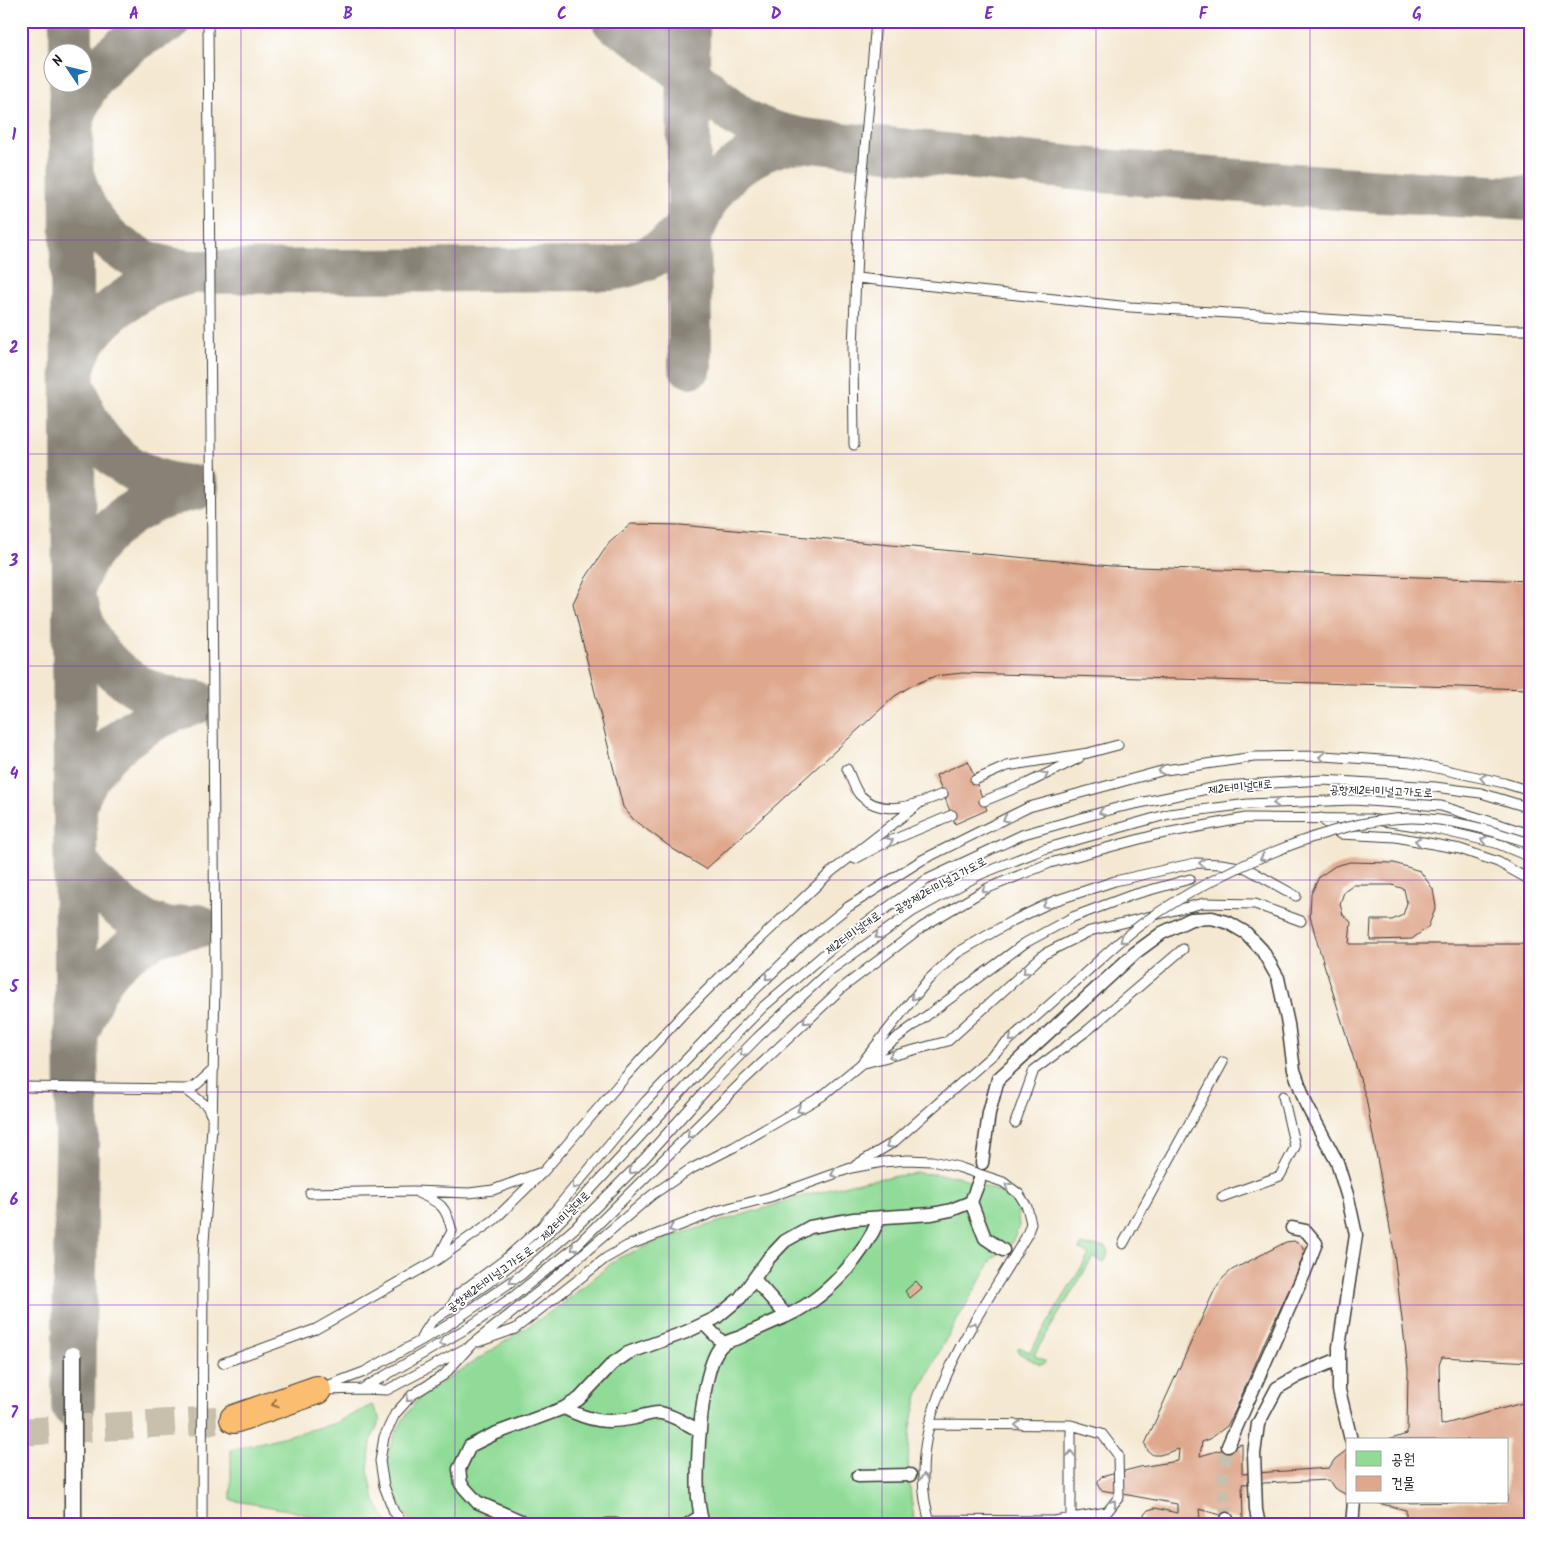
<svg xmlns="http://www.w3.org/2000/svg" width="1551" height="1546" viewBox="0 0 1551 1546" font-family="Kalam,'Poor Story',sans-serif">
  <rect width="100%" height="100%" fill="#fff"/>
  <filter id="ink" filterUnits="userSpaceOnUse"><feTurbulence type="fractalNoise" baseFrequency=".02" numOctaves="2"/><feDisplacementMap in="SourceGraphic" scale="10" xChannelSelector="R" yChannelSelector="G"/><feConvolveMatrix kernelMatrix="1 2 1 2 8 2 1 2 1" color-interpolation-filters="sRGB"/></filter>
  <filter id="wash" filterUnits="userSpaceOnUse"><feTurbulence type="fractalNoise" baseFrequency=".0096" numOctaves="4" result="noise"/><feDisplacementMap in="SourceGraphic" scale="20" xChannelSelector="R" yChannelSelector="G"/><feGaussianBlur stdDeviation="1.12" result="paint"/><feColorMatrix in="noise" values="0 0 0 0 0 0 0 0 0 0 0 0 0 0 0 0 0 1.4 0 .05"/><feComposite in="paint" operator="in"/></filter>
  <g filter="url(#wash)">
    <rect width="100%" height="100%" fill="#f4e8d1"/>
    <path fill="#90db97" stroke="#567c5a" d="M917,1173l40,3 45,17 15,12 2,21 -8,19 -18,13 -52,90 -23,47 -7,32 -3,34 3,37 4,27h-501c-40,-48 -32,-82 6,-128l141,-92 57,-47 48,-20 138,-42 59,-15z
      M1081,1245l23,2 3,1 2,4 -5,11 -11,-6 -59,98 11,6 -1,3 -4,1 -21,-12 -2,-3 2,-3 11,5 59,-97 -10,-6z
      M372,1405l8,14 -9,22 -3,29 7,31 13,22 -2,2h-40l-58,-15 -57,-10v-50l102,-26z"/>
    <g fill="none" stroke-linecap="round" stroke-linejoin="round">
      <path stroke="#888276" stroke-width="44" d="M71,21v31
        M614,21l29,18 98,79c22,14 45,19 70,23l291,30 279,20 149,8
        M688,21l2,345
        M71,82l6,1064 -4,260
        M72,124c9,-49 54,-84 97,-103
        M74,180c16,57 62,89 120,92l418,-3c50,-10 70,-30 96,-72
        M695,225c16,-46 60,-83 110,-84
        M73,369c11,-51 73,-89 121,-97
        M77,394c15,55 62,92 120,93
        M74,587c16,-54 68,-89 122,-99
        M78,609c13,54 63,92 119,93
        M75,806c17,-54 71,-89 122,-104
        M75,847l1,14 15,21 33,28 23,13 25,8 26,-5
        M80,1027c6,-17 12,-35 23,-50 18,-26 53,-46 84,-50"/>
    </g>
    <g id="blocks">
      <path fill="#dfa88d" d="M631,524l50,1 430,41 419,15v108l-568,-16 -27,3 -24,10 -16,10 -189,173 -33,-20 -39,-29 -11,-13 -50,-204 12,-24 24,-36z
        M968,761l19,49 -32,14 -19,-49z
        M1350,862l44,1 26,8 13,18 3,18 -8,20 -16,12 -42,1 1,-20h21l11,-5 4,-12 -3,-14 -12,-4h-38l-10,7 -4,12 3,11 8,7 -2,22h181v418l-88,-5 -3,8 2,60 89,-24v124h-64l-23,-6v6h-37v-15l-28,-7 129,-1v-62h-119l19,-6 1,-65 -15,-124 -27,-147 -48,-153 -8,-29 1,-22 8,-17 16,-11z
        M1294,1241l8,5 2,7 -8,22 -30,64 -31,72 -8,15 -17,13 -8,3 -2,14 42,-12v30l87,-6 6,-9 12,-9v45l-13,-7 -5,-8 -87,4 1,37 -44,-12 1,11 11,5h-67l-1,-9 5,-6 7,-2 22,5v-9l-76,-14 -3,-4v-5l3,-4 39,-10 38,-6 1,-12 -19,6h-7l-5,-4 -3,-7 70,-155 8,-11 9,-8 54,-28z
        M916,1281l6,7 -12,10 -5,-7z"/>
    </g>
  </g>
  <g filter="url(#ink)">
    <use href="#blocks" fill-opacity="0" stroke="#3c3b37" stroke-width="1"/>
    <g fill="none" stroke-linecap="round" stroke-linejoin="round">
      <path stroke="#c9bfad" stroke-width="12" stroke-dasharray="12 6" stroke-linecap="butt" d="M1227,1519c-4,-24 -6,-50 1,-73"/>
      <path stroke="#c9bfad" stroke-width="28" stroke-dasharray="28 14" stroke-linecap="butt" d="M21,1432l213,-13"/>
      <defs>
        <path id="service" d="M857,278l273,29 374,23h26
          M854,445l-1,-98 5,-118 18,-208
          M847,769c4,8 7,19 12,25 23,25 59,10 84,0
          M975,780l32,-14 81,-13 30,-8
          M984,801l44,-18 51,-25
          M1321,818l19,16 56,3 64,12 38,13 32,18
          M855,859l26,-14 71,-30
          M871,1057l154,-114 48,-26 59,-22 58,-16
          M861,1064l87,-23 96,-87 46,-23 114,-28 51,1 46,17
          M21,1087l164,2 9,-2 20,-18
          M185,1089l22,17 4,9
          M1015,1123l19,-53 54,-40 95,-81
          M856,1165l38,-23 180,-159
          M310,1193l103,-2 56,2 24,-3 46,-17
          M418,1193c23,10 28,13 34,38l-14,27
          M1222,1197l58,-21 15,-29 -12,-51
          M1123,1244l100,-182
          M451,1307l7,-13 45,-33 39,-35 104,-125 78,-81 79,-77 45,-36 74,-47 107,-53 136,-37 89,-13 70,-1 86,6 94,21 26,8
          M421,1338l11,-17 56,-38 51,-41 43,-43 130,-140 52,-53 71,-61 91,-65 98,-46 96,-27 102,-21 101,-6 112,7 46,6 49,15
          M478,1342l37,-13 91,-71 21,-12 90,-35 53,-14 81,-29 32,-6 24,-2 25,1 26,6 45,15 16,12 8,13 4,16 -4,12c-49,83 -130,187 -96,290
          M223,1363l93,-34 121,-69 57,-40 50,-49 82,-95 57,-62 41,-41 107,-101 89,-69
          M319,1389l45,-17 56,-31 28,-16 73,-50 54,-47 69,-69 63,-70 51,-52 71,-66 83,-59 69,-38 63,-25 125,-35 79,-10 105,-4 88,6 89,28
          M362,1389l25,1 77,-41
          M323,1390l39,-1 107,-62 45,-31 59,-47 171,-169 98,-92 80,-61 66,-39 62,-25 105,-28 91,-17 123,1 67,10 60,14 34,14
          M929,1424l142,1 31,9 16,21 1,42 -12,15 -53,9 -124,-1
          M1071,1518v-93
          M202,1525l1,-268 9,-130 3,-145 -7,-961
          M405,1525l-11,-13 -10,-26 -4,-25 4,-24 11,-23 17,-19 32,-20 27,-30 72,-57 109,-93 37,-25 45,-23 88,-51 39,-32 67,-84 29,-27 55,-32 42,-20 61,-20 80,-18 26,1 25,4 50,28"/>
        <path id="pedestrian" d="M982,1163l7,-50 9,-34 137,-126 27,-20 29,-14 21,-1 17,5 17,10 16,17 16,28 10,46 6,46 12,34 31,58 11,36 8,37 -17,112v43l12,50
          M979,1181l-8,21 14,36 18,12
          M754,1279l33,37
          M705,1325l19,19
          M564,1408c26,13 42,16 71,10 8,-2 18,-6 26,-5 14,3 27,12 39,18
          M1228,1446l76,-172 12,-31 -10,-12 -14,-3
          M858,1476l52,-1
          M1227,1519l1,6
          M530,1525l-53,-23 -16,-18 -2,-15 11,-23 24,-12 70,-26 15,-9 33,-35 16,-11 58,-21 30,-14 24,-20 28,-39 17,-18 25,-14 44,-8 78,-5 19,-4 20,-8
          M607,1525h9
          M687,1525l14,-9
          M702,1525c-1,-9 -3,-18 -4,-27 -2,-30 2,-134 25,-154 5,-3 12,-5 18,-7 13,-7 27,-13 41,-19 43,-18 80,-59 98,-101
          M1259,1525l-3,-15 -2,-56 4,-30 19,-36 21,-12 41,-17
          M1352,1525l2,-23"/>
        <path id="trunk" d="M234,1419l83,-29"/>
      </defs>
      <use href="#service" stroke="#3c3b37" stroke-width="11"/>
      <use href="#pedestrian" stroke="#3c3b37" stroke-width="15"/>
      <use href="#trunk" stroke="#3c3b37" stroke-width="30"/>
      <use href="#service" stroke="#fff" stroke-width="9"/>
      <use href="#pedestrian" stroke="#fff" stroke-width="12"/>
      <use href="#trunk" stroke="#fbbd6e" stroke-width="28"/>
      <defs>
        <path id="service-bridge" d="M1074,983c24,-21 46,-44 72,-62 67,-47 183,-102 265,-103 40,0 81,13 119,25"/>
        <path id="minor-bridge" d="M73,1355v170"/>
      </defs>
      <use href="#service-bridge" stroke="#3c3b37" stroke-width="11" stroke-linecap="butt"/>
      <use href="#minor-bridge" stroke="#3c3b37" stroke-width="19" stroke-linecap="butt"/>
      <use href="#service-bridge" stroke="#fff" stroke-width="9"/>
      <use href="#minor-bridge" stroke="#fff" stroke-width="16"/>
    </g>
    <defs><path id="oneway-chevron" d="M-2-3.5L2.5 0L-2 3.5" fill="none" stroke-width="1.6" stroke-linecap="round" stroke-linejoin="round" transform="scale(1.25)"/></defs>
    <g stroke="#999">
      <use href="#oneway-chevron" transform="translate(1322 757) rotate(-179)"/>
      <use href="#oneway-chevron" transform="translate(1161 771) rotate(167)"/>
      <use href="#oneway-chevron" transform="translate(1045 775) rotate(-26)"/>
      <use href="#oneway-chevron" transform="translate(1483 778) rotate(-167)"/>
      <use href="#oneway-chevron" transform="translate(1276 803) rotate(178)"/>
      <use href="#oneway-chevron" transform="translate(1102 812) rotate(164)"/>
      <use href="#oneway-chevron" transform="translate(1006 819) rotate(154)"/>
      <use href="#oneway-chevron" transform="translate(1484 840) rotate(-167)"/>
      <use href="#oneway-chevron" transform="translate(890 841) rotate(-23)"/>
      <use href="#oneway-chevron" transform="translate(1418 841) rotate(-170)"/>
      <use href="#oneway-chevron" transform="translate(1263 858) rotate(156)"/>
      <use href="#oneway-chevron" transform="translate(1202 863) rotate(-179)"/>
      <use href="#oneway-chevron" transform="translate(985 890) rotate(152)"/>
      <use href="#oneway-chevron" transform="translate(1046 905) rotate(156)"/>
      <use href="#oneway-chevron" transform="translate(878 936) rotate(145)"/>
      <use href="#oneway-chevron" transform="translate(1123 940) rotate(141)"/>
      <use href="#oneway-chevron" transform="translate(1026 971) rotate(138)"/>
      <use href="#oneway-chevron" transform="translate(768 977) rotate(136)"/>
      <use href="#oneway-chevron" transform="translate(914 997) rotate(128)"/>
      <use href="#oneway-chevron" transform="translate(806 1021) rotate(137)"/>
      <use href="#oneway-chevron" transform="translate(1012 1039) rotate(138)"/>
      <use href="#oneway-chevron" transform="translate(743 1053) rotate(134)"/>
      <use href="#oneway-chevron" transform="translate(892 1056) rotate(165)"/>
      <use href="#oneway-chevron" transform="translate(800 1110) rotate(149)"/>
      <use href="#oneway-chevron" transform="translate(690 1135) rotate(135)"/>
      <use href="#oneway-chevron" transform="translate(889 1145) rotate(148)"/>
      <use href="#oneway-chevron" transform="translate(632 1171) rotate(134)"/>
      <use href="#oneway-chevron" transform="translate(834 1174) rotate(160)"/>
      <use href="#oneway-chevron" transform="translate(575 1186) rotate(130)"/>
      <use href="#oneway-chevron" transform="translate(1008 1186) rotate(-145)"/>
      <use href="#oneway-chevron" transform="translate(672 1229) rotate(158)"/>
      <use href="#oneway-chevron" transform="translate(574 1248) rotate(139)"/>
      <use href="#oneway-chevron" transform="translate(512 1281) rotate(146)"/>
      <use href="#oneway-chevron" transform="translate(974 1325) rotate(-59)"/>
      <use href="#oneway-chevron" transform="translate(442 1343) rotate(150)"/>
      <use href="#oneway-chevron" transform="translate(409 1399) rotate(134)"/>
      <use href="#oneway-chevron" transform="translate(1018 1425) rotate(-180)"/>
      <use href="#oneway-chevron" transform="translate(1071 1454) rotate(-90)"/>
      <use href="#oneway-chevron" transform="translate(924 1477) rotate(-93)"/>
      <use href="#oneway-chevron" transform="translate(1113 1503) rotate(-53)"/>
    </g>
    <use stroke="#8c6c45" href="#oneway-chevron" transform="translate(275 1404) rotate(161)"/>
  </g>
  <path fill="none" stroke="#7b2cbf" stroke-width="1" stroke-opacity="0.55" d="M241,21v1504M455,21v1504M669,21v1504M882,21v1504M1096,21v1504M1310,21v1504M21,240h1509M21,454h1509M21,666h1509M21,880h1509M21,1092h1509M21,1305h1509"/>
  <g text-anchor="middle" stroke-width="4" stroke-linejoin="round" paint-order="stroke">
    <g font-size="12" fill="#1c1c1c" stroke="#fff">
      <text transform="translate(1240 787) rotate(-6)" y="4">제2터미널대로</text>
      <text transform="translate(1381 791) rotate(2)" y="4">공항제2터미널고가도로</text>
      <text transform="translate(940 885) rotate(-29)" y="4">공항제2터미널고가도로</text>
      <text transform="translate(853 933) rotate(-36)" y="4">제2터미널대로</text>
      <text transform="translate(565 1216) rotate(-45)" y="4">제2터미널대로</text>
      <text transform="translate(490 1279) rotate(-36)" y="4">공항제2터미널고가도로</text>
    </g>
  </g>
  <rect width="1551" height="1546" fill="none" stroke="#fff" stroke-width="55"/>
  <rect x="1346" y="1438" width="162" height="65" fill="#ffffff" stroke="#a4a4a4"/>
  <rect x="1356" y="1451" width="25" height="15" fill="#90db97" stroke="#a4a4a4"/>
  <text x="1391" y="1464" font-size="15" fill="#1c1c1c">공원</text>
  <rect x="1356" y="1476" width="25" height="15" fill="#dfa88d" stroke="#a4a4a4"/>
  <text x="1391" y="1488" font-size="15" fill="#1c1c1c">건물</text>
  <g transform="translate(68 68) rotate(305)"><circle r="24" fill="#ffffff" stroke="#a4a4a4"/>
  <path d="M0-4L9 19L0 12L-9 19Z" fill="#1f6fb2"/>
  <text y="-8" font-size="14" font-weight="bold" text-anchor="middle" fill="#1c1c1c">N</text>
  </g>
  <rect x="28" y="28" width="1496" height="1490" fill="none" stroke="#7b2cbf" stroke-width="2"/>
  <g font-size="16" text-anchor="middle" font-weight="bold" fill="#7b2cbf">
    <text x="134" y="19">A</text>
    <text x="348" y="19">B</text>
    <text x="562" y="19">C</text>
    <text x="776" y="19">D</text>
    <text x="989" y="19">E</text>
    <text x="1203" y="19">F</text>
    <text x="1417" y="19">G</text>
    <text x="14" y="140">1</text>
    <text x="14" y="353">2</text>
    <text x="14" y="566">3</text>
    <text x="14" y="779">4</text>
    <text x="14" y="992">5</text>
    <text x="14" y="1205">6</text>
    <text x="14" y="1418">7</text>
  </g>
</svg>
